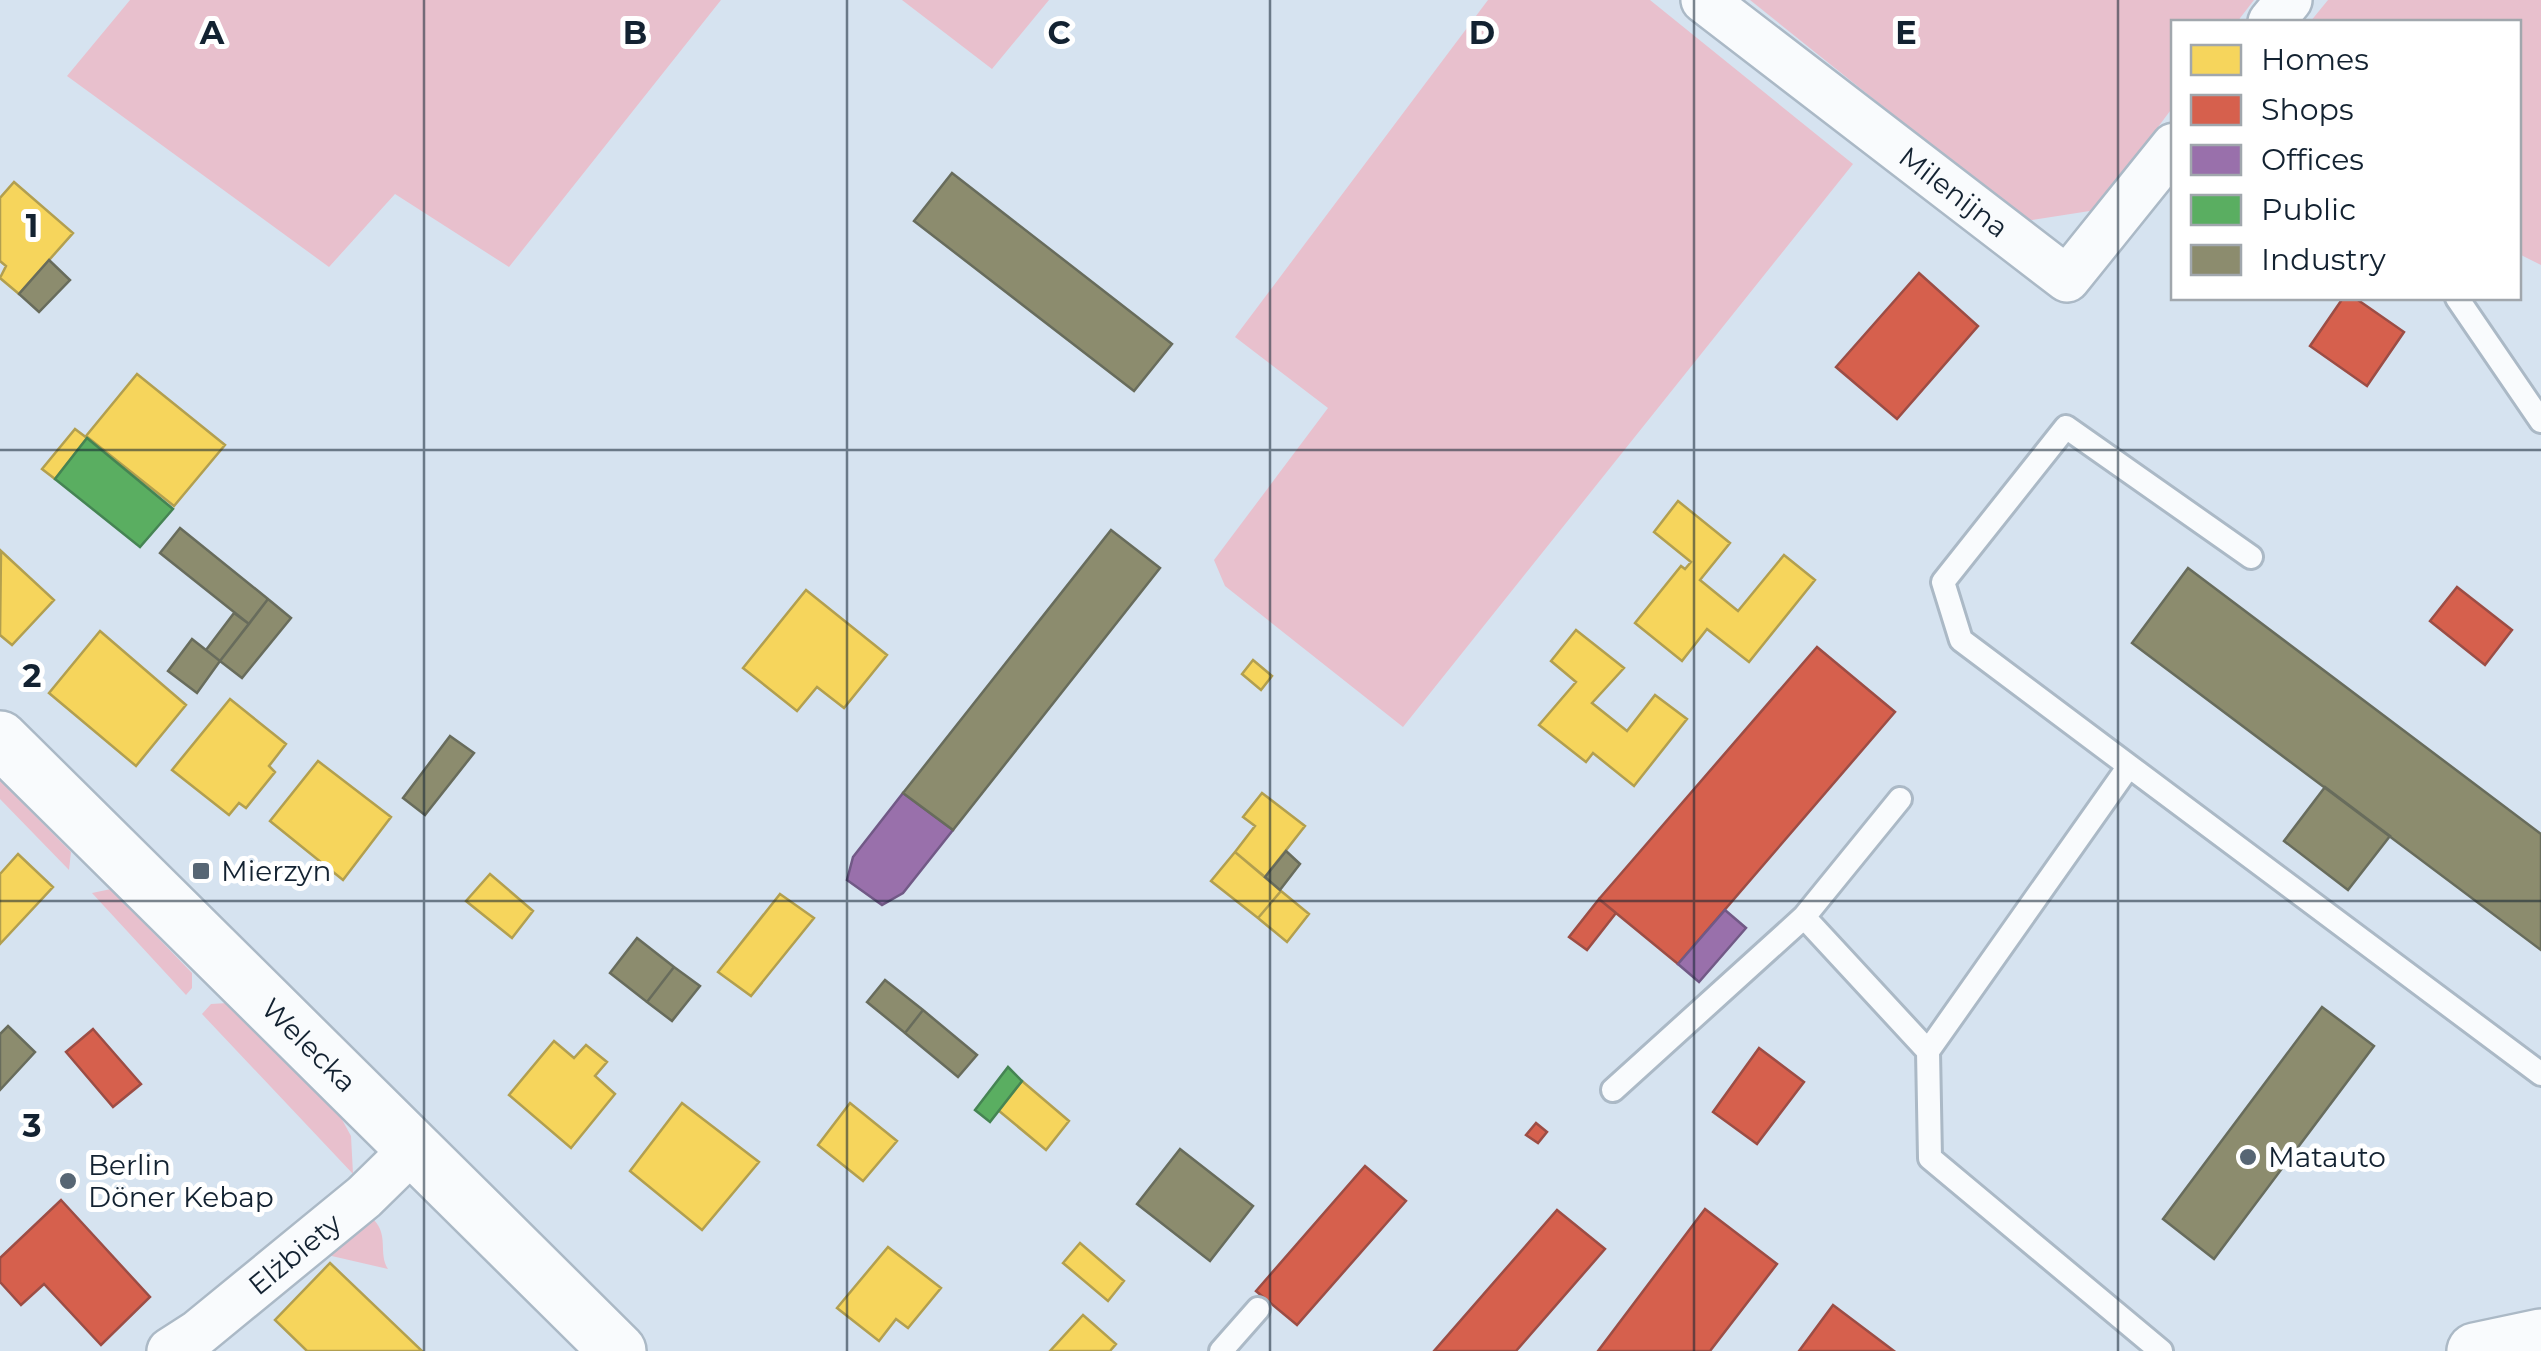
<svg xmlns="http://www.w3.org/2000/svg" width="2541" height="1351" viewBox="0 0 2541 1351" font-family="Montserrat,sans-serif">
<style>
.green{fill:#e8c0cd}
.homes{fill:#f6d55c;stroke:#b29f4f;stroke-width:2.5}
.shops{fill:#d6604d;stroke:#9c4d45;stroke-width:2.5}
.offices{fill:#9970ab;stroke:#715986;stroke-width:2.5}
.public{fill:#5aae61;stroke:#458453;stroke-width:2.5}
.industry{fill:#8c8c6e;stroke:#686c5c;stroke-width:2.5}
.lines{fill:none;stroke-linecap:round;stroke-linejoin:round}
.service-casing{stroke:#abb9c6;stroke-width:28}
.minor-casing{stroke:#abb9c6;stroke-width:50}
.tertiary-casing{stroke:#abb9c6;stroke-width:60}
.primary-casing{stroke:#abb9c6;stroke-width:60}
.service{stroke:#f9fbfd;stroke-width:22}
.minor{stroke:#f9fbfd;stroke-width:45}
.tertiary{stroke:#f9fbfd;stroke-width:55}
.primary{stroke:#f9fbfd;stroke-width:55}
.grid{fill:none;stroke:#132231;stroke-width:2.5;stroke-opacity:0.55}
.poi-dot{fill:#576674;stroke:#fff;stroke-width:4}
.labels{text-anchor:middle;stroke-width:10;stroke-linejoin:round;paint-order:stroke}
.street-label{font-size:28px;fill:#132231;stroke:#fff}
.poi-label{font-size:28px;fill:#132231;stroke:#fff;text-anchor:start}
.grid-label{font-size:32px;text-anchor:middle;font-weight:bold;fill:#132231;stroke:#fff;stroke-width:10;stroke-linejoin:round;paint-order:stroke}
</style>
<rect width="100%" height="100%" fill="#d6e3f0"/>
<path class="green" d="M 130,0 L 721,0 L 509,267 L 395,194 L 329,267 L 67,76 Z
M 902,0 L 1049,0 L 992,69 Z
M 1488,0 L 1650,0 L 1853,164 L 1403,727 L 1225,586 L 1214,560 L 1328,408 L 1235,337 Z
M 1750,0 L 2254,0 L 2237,22 L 2174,22 L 2173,107 L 2096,210 L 2026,221 Z
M 2328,0 L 2541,0 L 2541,265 L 2519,254 L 2518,22 L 2310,22 Z
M 0,780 L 71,852 L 69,870 L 0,799 Z
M 111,889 L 192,973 L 192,988 L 186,995 L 92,893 Z
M 227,1003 L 339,1114 L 351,1136 L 353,1174 L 202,1014 L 211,1004 Z
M 374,1220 C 389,1236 378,1253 388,1269 L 323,1254 Z"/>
<path class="homes" d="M 14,182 L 73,233 L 19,294 L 0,278 L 6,266 L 0,261 L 0,198 Z
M 137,374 L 225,445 L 174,506 L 86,436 Z
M 75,429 L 87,438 L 55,479 L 42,469 Z
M 1678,501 L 1730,543 L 1700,580 L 1738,611 L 1784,555 L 1815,580 L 1749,662 L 1707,629 L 1682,661 L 1635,623 L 1681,566 L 1685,569 L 1691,562 L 1654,532 Z
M 1,551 L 54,600 L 12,645 L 0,635 Z
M 806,590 L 887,655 L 844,708 L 817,687 L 797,711 L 743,668 Z
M 1576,630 L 1624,668 L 1592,703 L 1627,731 L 1655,695 L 1687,719 L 1634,786 L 1593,753 L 1586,762 L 1539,725 L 1576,682 L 1551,661 Z
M 100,631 L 186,705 L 136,766 L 49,693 Z
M 1253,660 L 1272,676 L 1261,690 L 1242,674 Z
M 230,699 L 286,744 L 269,766 L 275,772 L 246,808 L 239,803 L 229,815 L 172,770 Z
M 318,761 L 391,817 L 343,880 L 270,821 Z
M 1262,793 L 1305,826 L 1265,877 L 1235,852 L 1255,826 L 1243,817 Z
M 1235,852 L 1281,891 L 1258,918 L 1211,881 Z
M 18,854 L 53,887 L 0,944 L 0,874 Z
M 490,874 L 533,911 L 512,938 L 466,901 Z
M 1281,891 L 1309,914 L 1287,942 L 1258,918 Z
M 780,894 L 814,918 L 751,996 L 718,972 Z
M 554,1041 L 574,1058 L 586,1045 L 607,1062 L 595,1076 L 615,1094 L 571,1148 L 509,1095 Z
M 1022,1081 L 1069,1121 L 1046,1150 L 998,1110 Z
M 682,1103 L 759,1162 L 702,1230 L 630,1171 Z
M 850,1103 L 897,1141 L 863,1181 L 818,1145 Z
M 1080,1243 L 1124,1281 L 1108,1301 L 1063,1263 Z
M 888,1247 L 941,1288 L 908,1328 L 896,1319 L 879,1341 L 837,1308 Z
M 330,1263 L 422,1351 L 307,1351 L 275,1320 Z
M 1083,1315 L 1116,1344 L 1110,1351 L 1050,1351 Z"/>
<path class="shops" d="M 1919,273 L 1978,326 L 1897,419 L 1836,367 Z
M 2343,298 L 2355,298 L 2404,332 L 2367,386 L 2310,346 Z
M 2457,587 L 2512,630 L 2485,665 L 2430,621 Z
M 1817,647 L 1895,712 L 1678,964 L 1599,899 Z
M 1599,899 L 1616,913 L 1587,950 L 1569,937 Z
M 93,1029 L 141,1084 L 113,1107 L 66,1052 Z
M 1759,1048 L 1804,1082 L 1757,1144 L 1713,1112 Z
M 1536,1123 L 1547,1132 L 1538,1143 L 1526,1135 Z
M 1365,1166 L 1406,1201 L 1297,1325 L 1256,1291 Z
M 61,1200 L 150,1297 L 101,1345 L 44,1284 L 21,1305 L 0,1282 L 0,1258 Z
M 1705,1209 L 1777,1264 L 1710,1351 L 1598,1351 Z
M 1557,1210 L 1605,1249 L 1516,1351 L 1434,1351 Z
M 1833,1305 L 1894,1351 L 1799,1351 Z"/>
<path class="offices" d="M 903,793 L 953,830 L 903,893 L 882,905 L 847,880 L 853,857 Z
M 1725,910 L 1746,928 L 1699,982 L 1678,964 Z"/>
<path class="public" d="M 87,438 L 173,509 L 140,547 L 55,479 Z
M 1008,1067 L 1022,1081 L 990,1122 L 975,1110 Z"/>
<path class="industry" d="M 952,173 L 1172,344 L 1134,391 L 914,221 Z
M 49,260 L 70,280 L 39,312 L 19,294 Z
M 180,528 L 268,599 L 249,624 L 160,553 Z
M 1111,530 L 1160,568 L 953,830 L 903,793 Z
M 2188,568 L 2541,834 L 2541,950 L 2132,643 Z
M 268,599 L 291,618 L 242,678 L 220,661 Z
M 234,613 L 249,624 L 220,661 L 206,650 Z
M 192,639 L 220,661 L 197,693 L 168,671 Z
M 450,736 L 474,753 L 425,815 L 403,798 Z
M 2325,787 L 2390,836 L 2348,890 L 2284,841 Z
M 1286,851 L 1300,864 L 1280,890 L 1265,877 Z
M 637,938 L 674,967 L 647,1002 L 610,973 Z
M 674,967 L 700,986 L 672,1021 L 647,1002 Z
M 885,980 L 923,1010 L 905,1033 L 867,1002 Z
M 2322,1007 L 2374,1046 L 2214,1259 L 2163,1219 Z
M 923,1010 L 977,1055 L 958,1077 L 905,1033 Z
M 8,1026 L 35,1052 L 0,1090 L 0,1034 Z
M 1180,1149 L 1253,1206 L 1210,1261 L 1137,1204 Z"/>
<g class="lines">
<g class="service-casing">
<path id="service" d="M 2457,298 L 2541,421
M 2129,766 L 1961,640 L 1943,582 L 2066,427 L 2251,557
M 1804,917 L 1900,799
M 1613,1090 L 1804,917 L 1928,1051
M 1221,1351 L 1258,1309
M 2161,1351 L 1930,1158 L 1928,1051 L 2129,766 L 2541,1074"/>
</g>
<g class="minor-casing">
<g id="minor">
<path id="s1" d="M 1704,0 L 2067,279 L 2174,146"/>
<path d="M 2271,22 L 2289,0"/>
<path id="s2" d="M 170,1351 L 198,1333 L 364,1197 L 413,1149"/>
</g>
</g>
<g class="tertiary-casing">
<path id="tertiary" d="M 2475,1351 L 2541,1337"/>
</g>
<g class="primary-casing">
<g id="primary">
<path id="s3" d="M 0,739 L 618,1351"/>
</g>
</g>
<use href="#service" class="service"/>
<use href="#minor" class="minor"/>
<use href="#tertiary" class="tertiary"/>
<use href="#primary" class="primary"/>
</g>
<path class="grid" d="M 424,0 L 424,1351M 847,0 L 847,1351M 1270,0 L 1270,1351M 1694,0 L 1694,1351M 2118,0 L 2118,1351M 0,450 L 2541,450M 0,901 L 2541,901"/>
<g class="poi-dot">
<rect x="191" y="861" width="20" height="20" rx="5"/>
<circle cx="2248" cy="1157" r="10"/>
<circle cx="68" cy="1181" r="10"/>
</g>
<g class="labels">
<g class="street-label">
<text dy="10" stroke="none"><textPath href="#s1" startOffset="315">Milenijna</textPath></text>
<text dy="10" stroke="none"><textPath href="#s3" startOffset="435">Welecka</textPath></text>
<text dy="10" stroke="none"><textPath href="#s2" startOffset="158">Elżbiety</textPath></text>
</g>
<g class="poi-label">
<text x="221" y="881">Mierzyn</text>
<text x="2268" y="1167">Matauto</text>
<text x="88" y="1175">Berlin<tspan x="88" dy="32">Döner Kebap</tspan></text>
</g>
</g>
<g class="grid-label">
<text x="212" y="44">A</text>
<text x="635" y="44">B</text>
<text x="1059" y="44">C</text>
<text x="1482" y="44">D</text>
<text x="1906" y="44">E</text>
<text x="32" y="237">1</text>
<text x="32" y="687">2</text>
<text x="32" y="1137">3</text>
</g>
<rect x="2171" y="20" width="350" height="280" fill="#ffffff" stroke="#a1a7ad" stroke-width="2.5"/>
<rect x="2191" y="45" width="50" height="30" fill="#f6d55c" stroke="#a1a7ad" stroke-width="2.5"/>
<text x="2261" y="70" font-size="30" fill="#132231">Homes</text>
<rect x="2191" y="95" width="50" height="30" fill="#d6604d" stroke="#a1a7ad" stroke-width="2.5"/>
<text x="2261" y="120" font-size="30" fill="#132231">Shops</text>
<rect x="2191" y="145" width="50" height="30" fill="#9970ab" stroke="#a1a7ad" stroke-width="2.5"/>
<text x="2261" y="170" font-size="30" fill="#132231">Offices</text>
<rect x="2191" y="195" width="50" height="30" fill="#5aae61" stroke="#a1a7ad" stroke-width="2.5"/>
<text x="2261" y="220" font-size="30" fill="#132231">Public</text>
<rect x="2191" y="245" width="50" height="30" fill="#8c8c6e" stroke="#a1a7ad" stroke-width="2.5"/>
<text x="2261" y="270" font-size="30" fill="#132231">Industry</text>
</svg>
